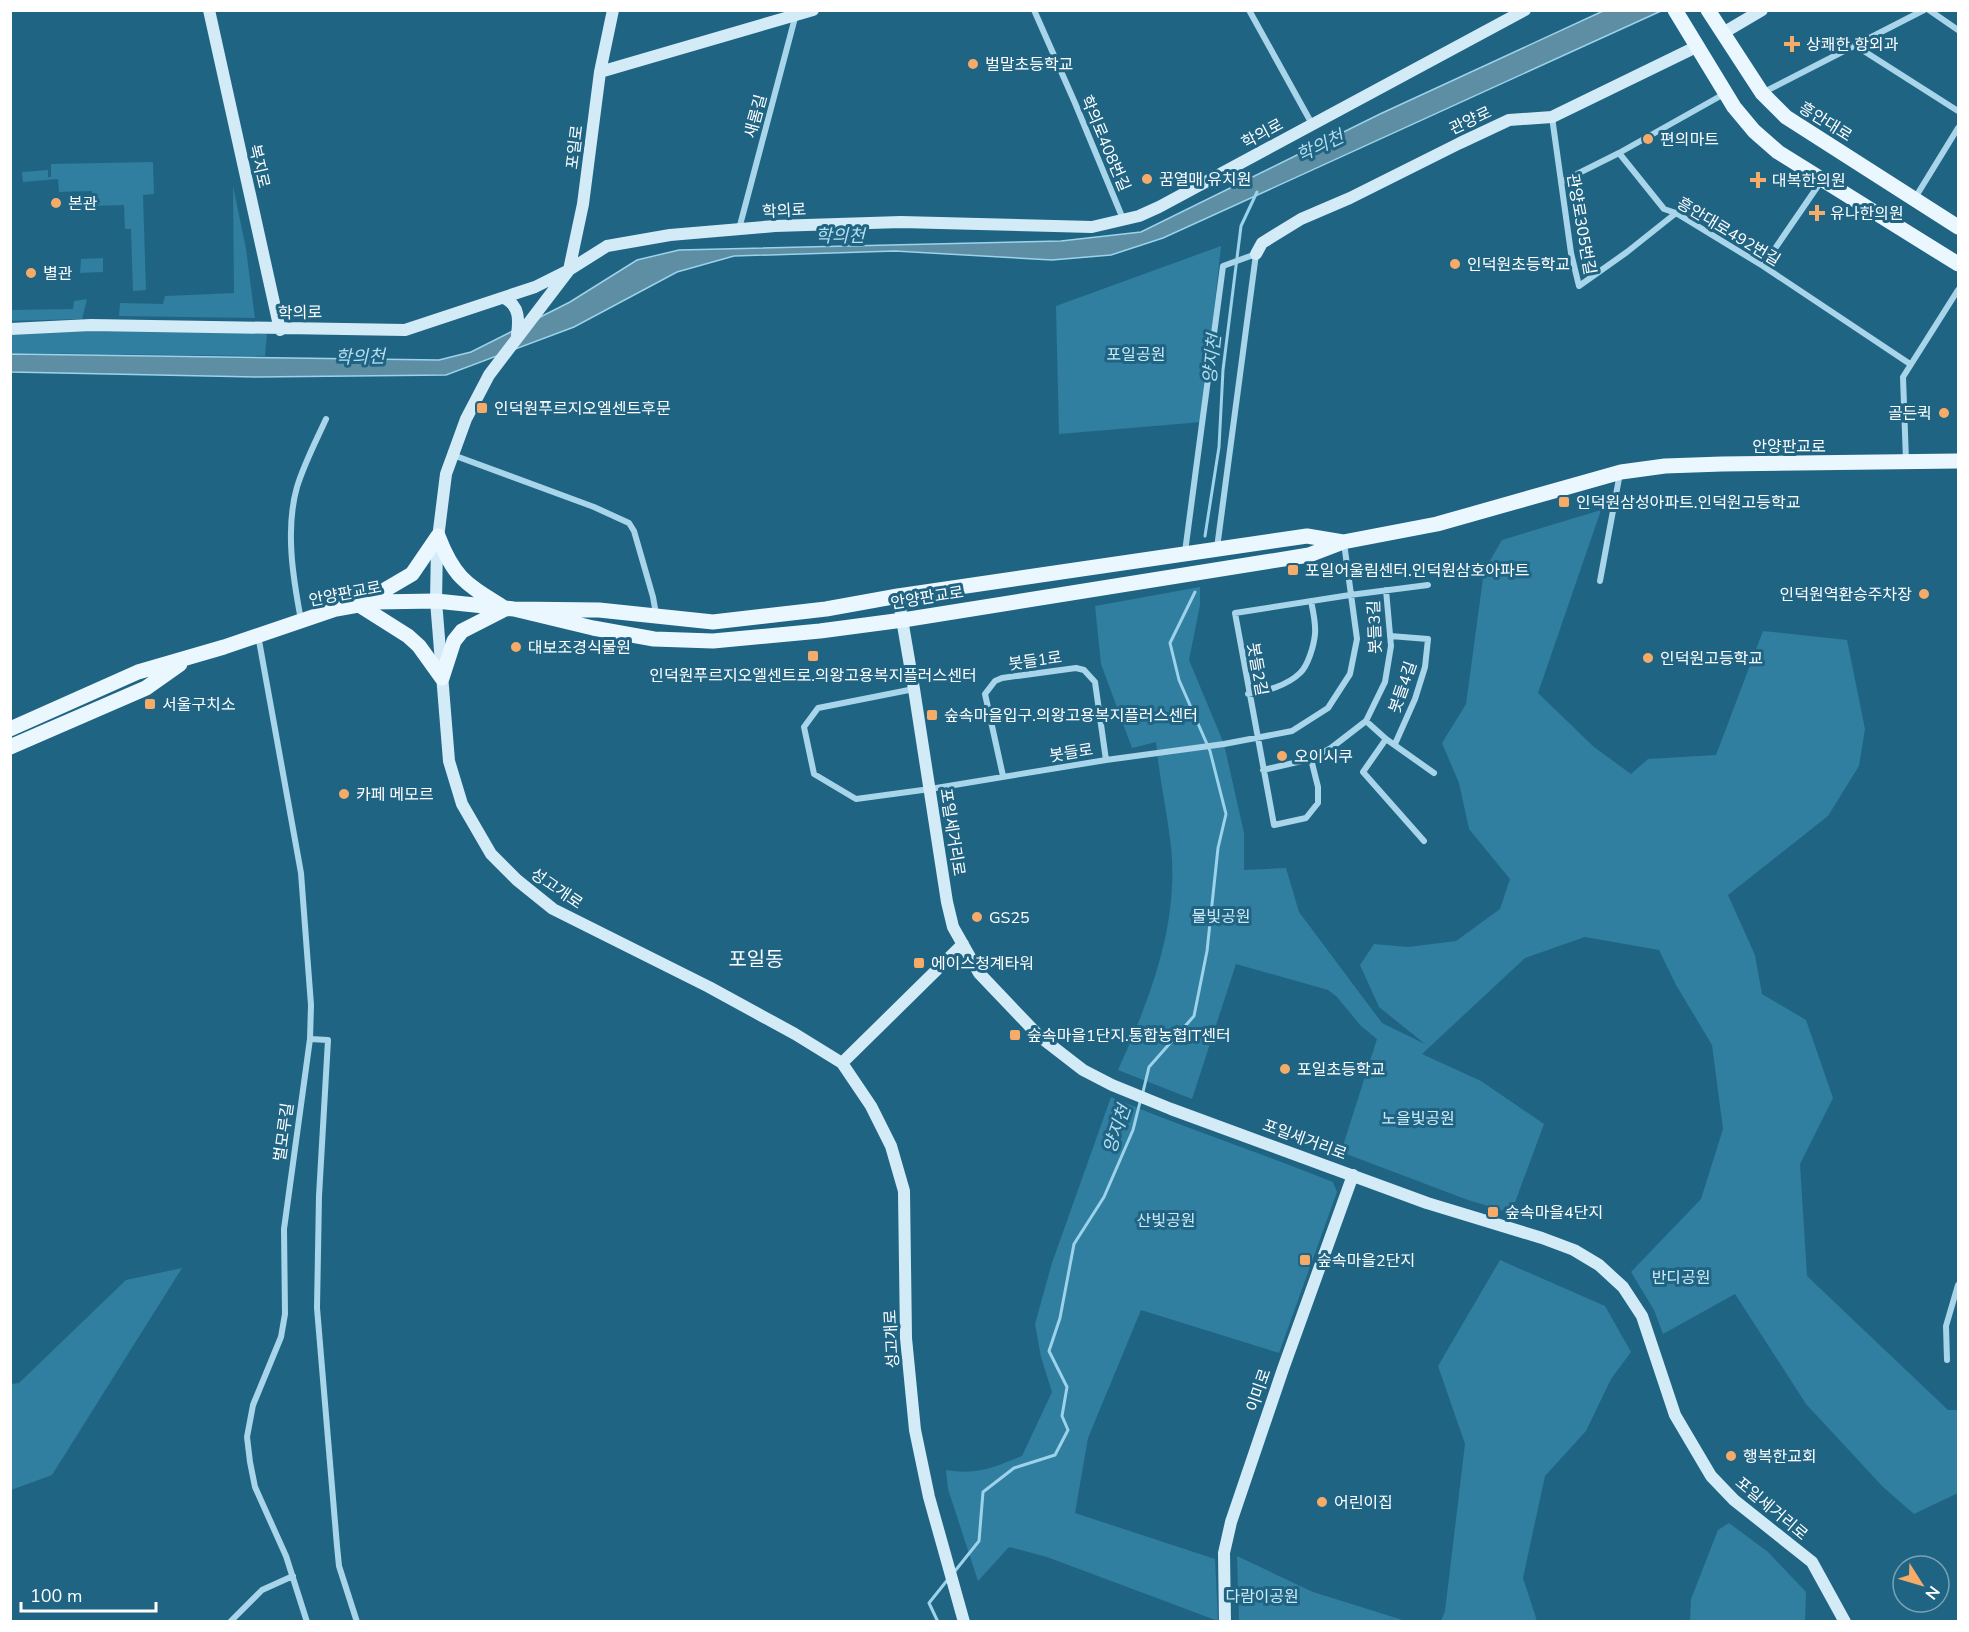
<svg xmlns="http://www.w3.org/2000/svg" width="1969" height="1632" viewBox="0 0 1969 1632" font-family="'Nunito Sans','Noto Sans KR',sans-serif">
<style>
.green{fill:#307ea0}
.water{fill:#5e8ea4;stroke:#9cd3ea;stroke-width:1.5}
.lines{fill:none;stroke-linecap:round;stroke-linejoin:round}
.stream{stroke:#9cd3ea;stroke-width:3}
.street{stroke:#a8d5e9;stroke-width:6}
.secondary{stroke:#d3ebf7;stroke-width:12}
.primary{stroke:#ebf7fe;stroke-width:15}
.poi-dot{fill:#f6ab69;stroke:#206484;stroke-width:2}
.labels{text-anchor:middle;stroke-width:6;stroke-linejoin:round;paint-order:stroke}
.poi-label{font-size:16px;fill:#fff;stroke:#206484;text-anchor:start}
.street-label{font-size:16px;fill:#fff;stroke:#206484}
.park-label{font-size:16px;fill:#cceaf7;stroke:#206484}
.water-label{font-size:18px;font-style:italic;fill:#b4def0;stroke:#206484}
.quarter-label{font-size:20px;fill:#fff;stroke:#206484}
</style>
<rect width="100%" height="100%" fill="#206484"/>
<path class="green" d="M 153,162 L 154,194 L 143,195 L 146,290 L 133,291 L 131,229 L 125,229 L 124,205 L 93,206 L 92,191 L 59,192 L 58,179 L 23,182 L 22,172 L 48,170 L 48,177 L 51,177 L 51,164 Z
M 233,186 L 246,249 L 255,318 L 119,316 L 120,303 L 163,304 L 165,296 L 234,293 Z
M 1221,246 L 1202,422 L 1059,434 L 1056,306 Z
M 103,258 L 103,272 L 80,273 L 81,259 Z
M 87,299 L 82,319 L 11,321 L 11,310 L 73,309 L 74,301 Z
M 92,330 L 267,333 L 265,356 L 11,353 L 10,333 Z
M 1601,510 L 1538,693 L 1594,747 L 1631,774 L 1648,759 L 1716,755 L 1763,631 L 1847,640 L 1865,729 L 1859,766 L 1828,816 L 1728,895 L 1755,955 L 1762,994 L 1806,1020 L 1833,1098 L 1800,1164 L 1807,1276 L 1948,1410 L 1958,1410 L 1958,1493 L 1914,1514 L 1883,1487 L 1806,1404 L 1735,1294 L 1663,1334 L 1654,1310 L 1631,1272 L 1701,1199 L 1723,1129 L 1712,1045 L 1676,985 L 1659,950 L 1585,937 L 1525,958 L 1422,1054 L 1481,1081 L 1544,1124 L 1511,1213 L 1468,1200 L 1341,1152 L 1377,1039 L 1361,1026 L 1337,997 L 1328,990 L 1236,964 L 1192,1099 L 1118,1070 C 1150,999 1179,925 1171,846 C 1167,811 1159,777 1156,742 L 1132,748 L 1101,664 L 1095,606 L 1200,587 L 1200,605 L 1189,660 L 1224,744 L 1244,833 L 1244,870 L 1286,868 L 1299,912 L 1382,1023 L 1425,1044 L 1379,1007 L 1360,965 L 1374,944 L 1408,947 L 1456,941 L 1500,909 L 1510,879 L 1469,829 L 1459,783 L 1442,743 L 1466,704 L 1484,571 L 1502,540 Z
M 1111,1097 C 1184,1128 1259,1152 1333,1182 L 1337,1192 L 1279,1353 L 1141,1310 L 1088,1438 L 1075,1513 L 1215,1559 L 1218,1621 L 1047,1557 L 1009,1547 L 978,1581 L 948,1489 L 946,1470 C 979,1475 992,1468 1022,1456 L 1052,1392 L 1041,1357 L 1035,1324 L 1052,1263 Z
M 1500,1260 L 1605,1306 L 1631,1352 L 1611,1379 L 1586,1431 L 1545,1476 L 1523,1578 L 1537,1621 L 1441,1621 L 1445,1611 L 1465,1444 L 1438,1366 Z
M 182,1268 L 52,1475 L 11,1490 L 11,1384 L 19,1383 L 126,1280 Z
M 1729,1523 L 1768,1552 L 1806,1592 L 1805,1621 L 1690,1621 L 1691,1599 L 1718,1530 Z
M 1237,1556 L 1313,1592 L 1406,1621 L 1239,1621 Z"/>
<path class="water" d="M 1603,11 L 1661,11 L 1163,238 L 1111,255 L 1052,260 L 895,251 L 734,256 L 677,272 L 574,327 L 446,375 L 257,377 L 11,372 L 11,354 L 439,360 L 471,352 L 570,302 L 637,260 L 679,250 L 1061,241 L 1141,232 L 1380,114 Z"/>
<g class="lines">
<path class="stream" d="M 1205,536 L 1219,447 L 1223,370 L 1241,226 L 1257,192
M 1143,1092 L 1149,1067 L 1194,1016 L 1207,951 L 1218,848 L 1226,814 L 1210,751 L 1179,680 L 1170,643 L 1195,592
M 955,1571 L 979,1541 L 983,1492 L 1014,1468 L 1055,1455 L 1068,1430 L 1062,1416 L 1067,1387 L 1049,1351 L 1060,1318 L 1074,1244 L 1104,1197 L 1133,1130 L 1140,1102
M 938,1622 L 929,1603 L 949,1578"/>
<path class="street" d="M 1034,10 L 1075,103 L 1123,219
M 1249,10 L 1312,124
M 1929,10 L 1958,30
M 1856,46 L 1958,111
M 1762,93 L 1924,10
M 1724,94 L 1619,153 L 1664,209 L 1676,213 L 1763,266 L 1910,364
M 1552,117 L 1571,253 L 1579,286 L 1627,252 L 1676,213
M 1561,182 L 1619,153
M 1915,198 L 1958,128
M 739,229 L 796,14
M 1763,266 L 1822,180
M 453,455 L 594,507 L 629,523 L 634,531 L 653,597 L 656,614
M 1906,461 L 1903,377 L 1958,290
M 1185,552 L 1223,266 L 1256,254 L 1217,548
M 1600,581 L 1620,473
M 301,620 C 293,578 285,529 297,487 C 304,464 316,441 326,419
M 258,635 L 301,873 L 311,1005 L 310,1039 L 284,1229 L 285,1314 L 281,1337 L 253,1405 L 247,1437 L 250,1462 L 255,1487 L 286,1556 L 307,1622
M 1390,636 L 1428,639 L 1425,667 L 1415,699 L 1395,744
M 914,689 L 818,708 L 804,727 L 814,774 L 856,799 L 930,789 L 1106,760 L 1224,744 L 1292,731 L 1328,708 L 1350,674 L 1357,639 L 1344,543
M 1248,694 C 1265,692 1288,685 1300,673 C 1308,666 1314,645 1315,634 C 1316,623 1313,611 1311,601
M 1366,721 L 1386,739 L 1434,773
M 1386,739 L 1363,772 L 1424,841
M 1311,759 L 1318,787 L 1318,803 L 1306,818 L 1274,825 L 1235,613 L 1350,595 L 1428,585
M 1263,770 L 1311,759 L 1331,748 L 1366,721 L 1385,682 L 1391,646 L 1386,590
M 1003,776 L 985,694 L 995,681 L 1002,678 L 1076,668 L 1084,670 L 1095,682 L 1106,760
M 310,1039 L 328,1040 L 319,1196 L 317,1308 L 337,1546 L 339,1566 L 357,1622
M 1947,1360 L 1946,1326 L 1958,1285
M 230,1622 L 262,1590 L 293,1576"/>
<path class="secondary" d="M 209,10 L 280,330
M 613,10 L 600,72 L 583,204 L 569,270 L 489,375 L 466,419 L 446,474 L 437,546 L 436,601 L 449,761 L 462,804 L 491,854 L 517,880 L 553,909 L 709,987 L 795,1034 L 842,1063 L 871,1106 L 891,1146 L 904,1191 L 906,1338 L 915,1430 L 929,1497 L 964,1622
M 1723,33 L 1762,10
M 600,72 L 813,10
M 1256,254 L 1262,243 L 1301,219 L 1350,198 L 1460,143 L 1509,120 L 1552,117 L 1698,46
M 504,298 C 520,306 519,320 517,335
M 10,329 L 91,325 L 405,330 L 535,287 L 569,270 L 607,246 L 670,235 L 775,226 L 901,222 L 1092,227 L 1139,216 L 1159,207 L 1525,10
M 898,596 L 914,689 L 947,902 L 953,927 L 979,973 L 1039,1036 L 1083,1070 L 1112,1085 L 1171,1109 L 1427,1203 L 1542,1238 L 1574,1250 L 1599,1265 L 1623,1287 L 1642,1316 L 1675,1415 L 1711,1476 L 1734,1500 L 1812,1562 L 1845,1622
M 842,1063 L 963,944
M 1225,1622 L 1224,1553 L 1231,1522 L 1283,1369 L 1353,1175"/>
<path class="primary" d="M 1675,10 L 1734,107 L 1754,131 L 1778,152 L 1958,264
M 1708,10 L 1762,93 L 1786,117 L 1958,227
M 438,536 C 454,578 466,584 503,607
M 366,601 L 412,574 L 438,536
M 359,605 L 408,636 L 419,646 L 442,678
M 514,609 L 593,628 L 654,639 L 713,641 L 820,631 L 903,620 L 1309,555 L 1343,542 L 1437,524 L 1621,472 L 1665,466 L 1722,464 L 1958,461
M 442,678 L 454,641 L 462,631 L 505,609
M 10,729 L 138,672 L 224,647 L 336,609 L 375,602 L 436,601 L 514,609 L 599,610 L 713,622 L 826,609 L 898,596 L 1307,536 L 1343,542
M 10,747 L 146,688 L 180,664"/>
</g>
<g class="poi-dot">
<path d="M1789 35h6v6h6v6h-6v6h-6v-6h-6v-6h6z"/>
<circle cx="973" cy="64" r="6"/>
<circle cx="1648" cy="139" r="6"/>
<circle cx="1147" cy="179" r="6"/>
<path d="M1755 171h6v6h6v6h-6v6h-6v-6h-6v-6h6z"/>
<circle cx="56" cy="203" r="6"/>
<path d="M1814 204h6v6h6v6h-6v6h-6v-6h-6v-6h6z"/>
<circle cx="1455" cy="264" r="6"/>
<circle cx="31" cy="273" r="6"/>
<rect x="476" y="402" width="12" height="12" rx="3"/>
<circle cx="1944" cy="413" r="6"/>
<rect x="1558" y="496" width="12" height="12" rx="3"/>
<rect x="1287" y="564" width="12" height="12" rx="3"/>
<circle cx="1924" cy="594" r="6"/>
<circle cx="516" cy="647" r="6"/>
<rect x="807" y="650" width="12" height="12" rx="3"/>
<circle cx="1648" cy="658" r="6"/>
<rect x="144" y="698" width="12" height="12" rx="3"/>
<rect x="926" y="709" width="12" height="12" rx="3"/>
<circle cx="1282" cy="756" r="6"/>
<circle cx="344" cy="794" r="6"/>
<circle cx="977" cy="917" r="6"/>
<rect x="913" y="957" width="12" height="12" rx="3"/>
<rect x="1009" y="1029" width="12" height="12" rx="3"/>
<circle cx="1285" cy="1069" r="6"/>
<rect x="1487" y="1206" width="12" height="12" rx="3"/>
<rect x="1299" y="1254" width="12" height="12" rx="3"/>
<circle cx="1731" cy="1456" r="6"/>
<circle cx="1322" cy="1502" r="6"/>
</g>
<g class="labels">
<g class="poi-label">
<text x="1806" y="50">상쾌한 항외과</text>
<text x="985" y="70">벌말초등학교</text>
<text x="1660" y="145">편의마트</text>
<text x="1159" y="185">꿈열매 유치원</text>
<text x="1772" y="186">대복한의원</text>
<text x="68" y="209">본관</text>
<text x="1830" y="219">유나한의원</text>
<text x="1467" y="270">인덕원초등학교</text>
<text x="43" y="279">별관</text>
<text x="494" y="414">인덕원푸르지오엘센트후문</text>
<text x="1932" y="419" text-anchor="end">골든퀵</text>
<text x="1576" y="508">인덕원삼성아파트.인덕원고등학교</text>
<text x="1305" y="576">포일어울림센터.인덕원삼호아파트</text>
<text x="1912" y="600" text-anchor="end">인덕원역환승주차장</text>
<text x="528" y="653">대보조경식물원</text>
<text x="1660" y="664">인덕원고등학교</text>
<text x="813" y="681" text-anchor="middle">인덕원푸르지오엘센트로.의왕고용복지플러스센터</text>
<text x="162" y="710">서울구치소</text>
<text x="944" y="721">숲속마을입구.의왕고용복지플러스센터</text>
<text x="1294" y="762">오이시쿠</text>
<text x="356" y="800">카페 메모르</text>
<text x="989" y="923">GS25</text>
<text x="931" y="969">에이스청계타워</text>
<text x="1027" y="1041">숲속마을1단지.통합농협IT센터</text>
<text x="1297" y="1075">포일초등학교</text>
<text x="1505" y="1218">숲속마을4단지</text>
<text x="1317" y="1266">숲속마을2단지</text>
<text x="1743" y="1462">행복한교회</text>
<text x="1334" y="1508">어린이집</text>
</g>
<g class="street-label">
<text transform="translate(755 116) rotate(-75)" y="6">새롬길</text>
<text transform="translate(1470 120) rotate(-25)" y="6">관양로</text>
<text transform="translate(1826 121) rotate(32)" y="6">흥안대로</text>
<text transform="translate(1262 133) rotate(-28)" y="6">학의로</text>
<text transform="translate(1106 143) rotate(67)" y="6">학의로408번길</text>
<text transform="translate(574 147) rotate(-83)" y="6">포일로</text>
<text transform="translate(260 166) rotate(77)" y="6">복지로</text>
<text transform="translate(784 210) rotate(-3)" y="6">학의로</text>
<text transform="translate(1582 224) rotate(80)" y="6">관양로305번길</text>
<text transform="translate(1729 231) rotate(31)" y="6">흥안대로492번길</text>
<text transform="translate(300 312) rotate(-1)" y="6">학의로</text>
<text x="1789" y="452">안양판교로</text>
<text transform="translate(345 593) rotate(-11)" y="6">안양판교로</text>
<text transform="translate(927 597) rotate(-9)" y="6">안양판교로</text>
<text transform="translate(1374 627) rotate(-92)" y="6">봇들3길</text>
<text transform="translate(1035 660) rotate(-8)" y="6">봇들1로</text>
<text transform="translate(1258 669) rotate(80)" y="6">봇들2길</text>
<text transform="translate(1402 687) rotate(-71)" y="6">봇들4길</text>
<text transform="translate(1071 752) rotate(-9)" y="6">봇들로</text>
<text transform="translate(953 832) rotate(81)" y="6">포일세거리로</text>
<text transform="translate(557 888) rotate(34)" y="6">성고개로</text>
<text transform="translate(283 1132) rotate(-82)" y="6">벌모루길</text>
<text transform="translate(1305 1139) rotate(20)" y="6">포일세거리로</text>
<text transform="translate(891 1339) rotate(-93)" y="6">성고개로</text>
<text transform="translate(1258 1390) rotate(-71)" y="6">이미로</text>
<text transform="translate(1772 1508) rotate(40)" y="6">포일세거리로</text>
</g>
<g class="park-label">
<text x="1136" y="360">포일공원</text>
<text x="1221" y="922">물빛공원</text>
<text x="1418" y="1124">노을빛공원</text>
<text x="1166" y="1226">산빛공원</text>
<text x="1681" y="1283">반디공원</text>
<text x="1262" y="1602">다람이공원</text>
</g>
<g class="water-label">
<text transform="translate(1320 146) rotate(-25)" y="6">학의천</text>
<text x="840" y="242">학의천</text>
<text transform="translate(360 357) rotate(-1)" y="6">학의천</text>
<text transform="translate(1212 359) rotate(-84)" y="6">양지천</text>
<text transform="translate(1117 1129) rotate(-71)" y="6">양지천</text>
</g>
<g class="quarter-label">
<text x="756" y="966">포일동</text>
</g>
</g>
<rect width="1969" height="1632" fill="none" stroke="#ffffff" stroke-width="24"/>
<g transform="translate(1921 1584) rotate(127)"><circle r="28" fill="#206484" stroke="#79a2b5" stroke-width="1.5"/>
<path d="M0-4.5L10 22L0 15L-10 22Z" fill="#f6ab69"/>
<text y="-9" font-size="16" font-weight="bold" text-anchor="middle" fill="#ffffff">N</text>
</g>
<path d="M21 1602v9h135v-9" fill="none" stroke="#ffffff" stroke-width="3"/>
<text x="30" y="1602" font-size="18" fill="#ffffff" stroke="#206484" stroke-width="4.5" paint-order="stroke">100 m</text>
</svg>
